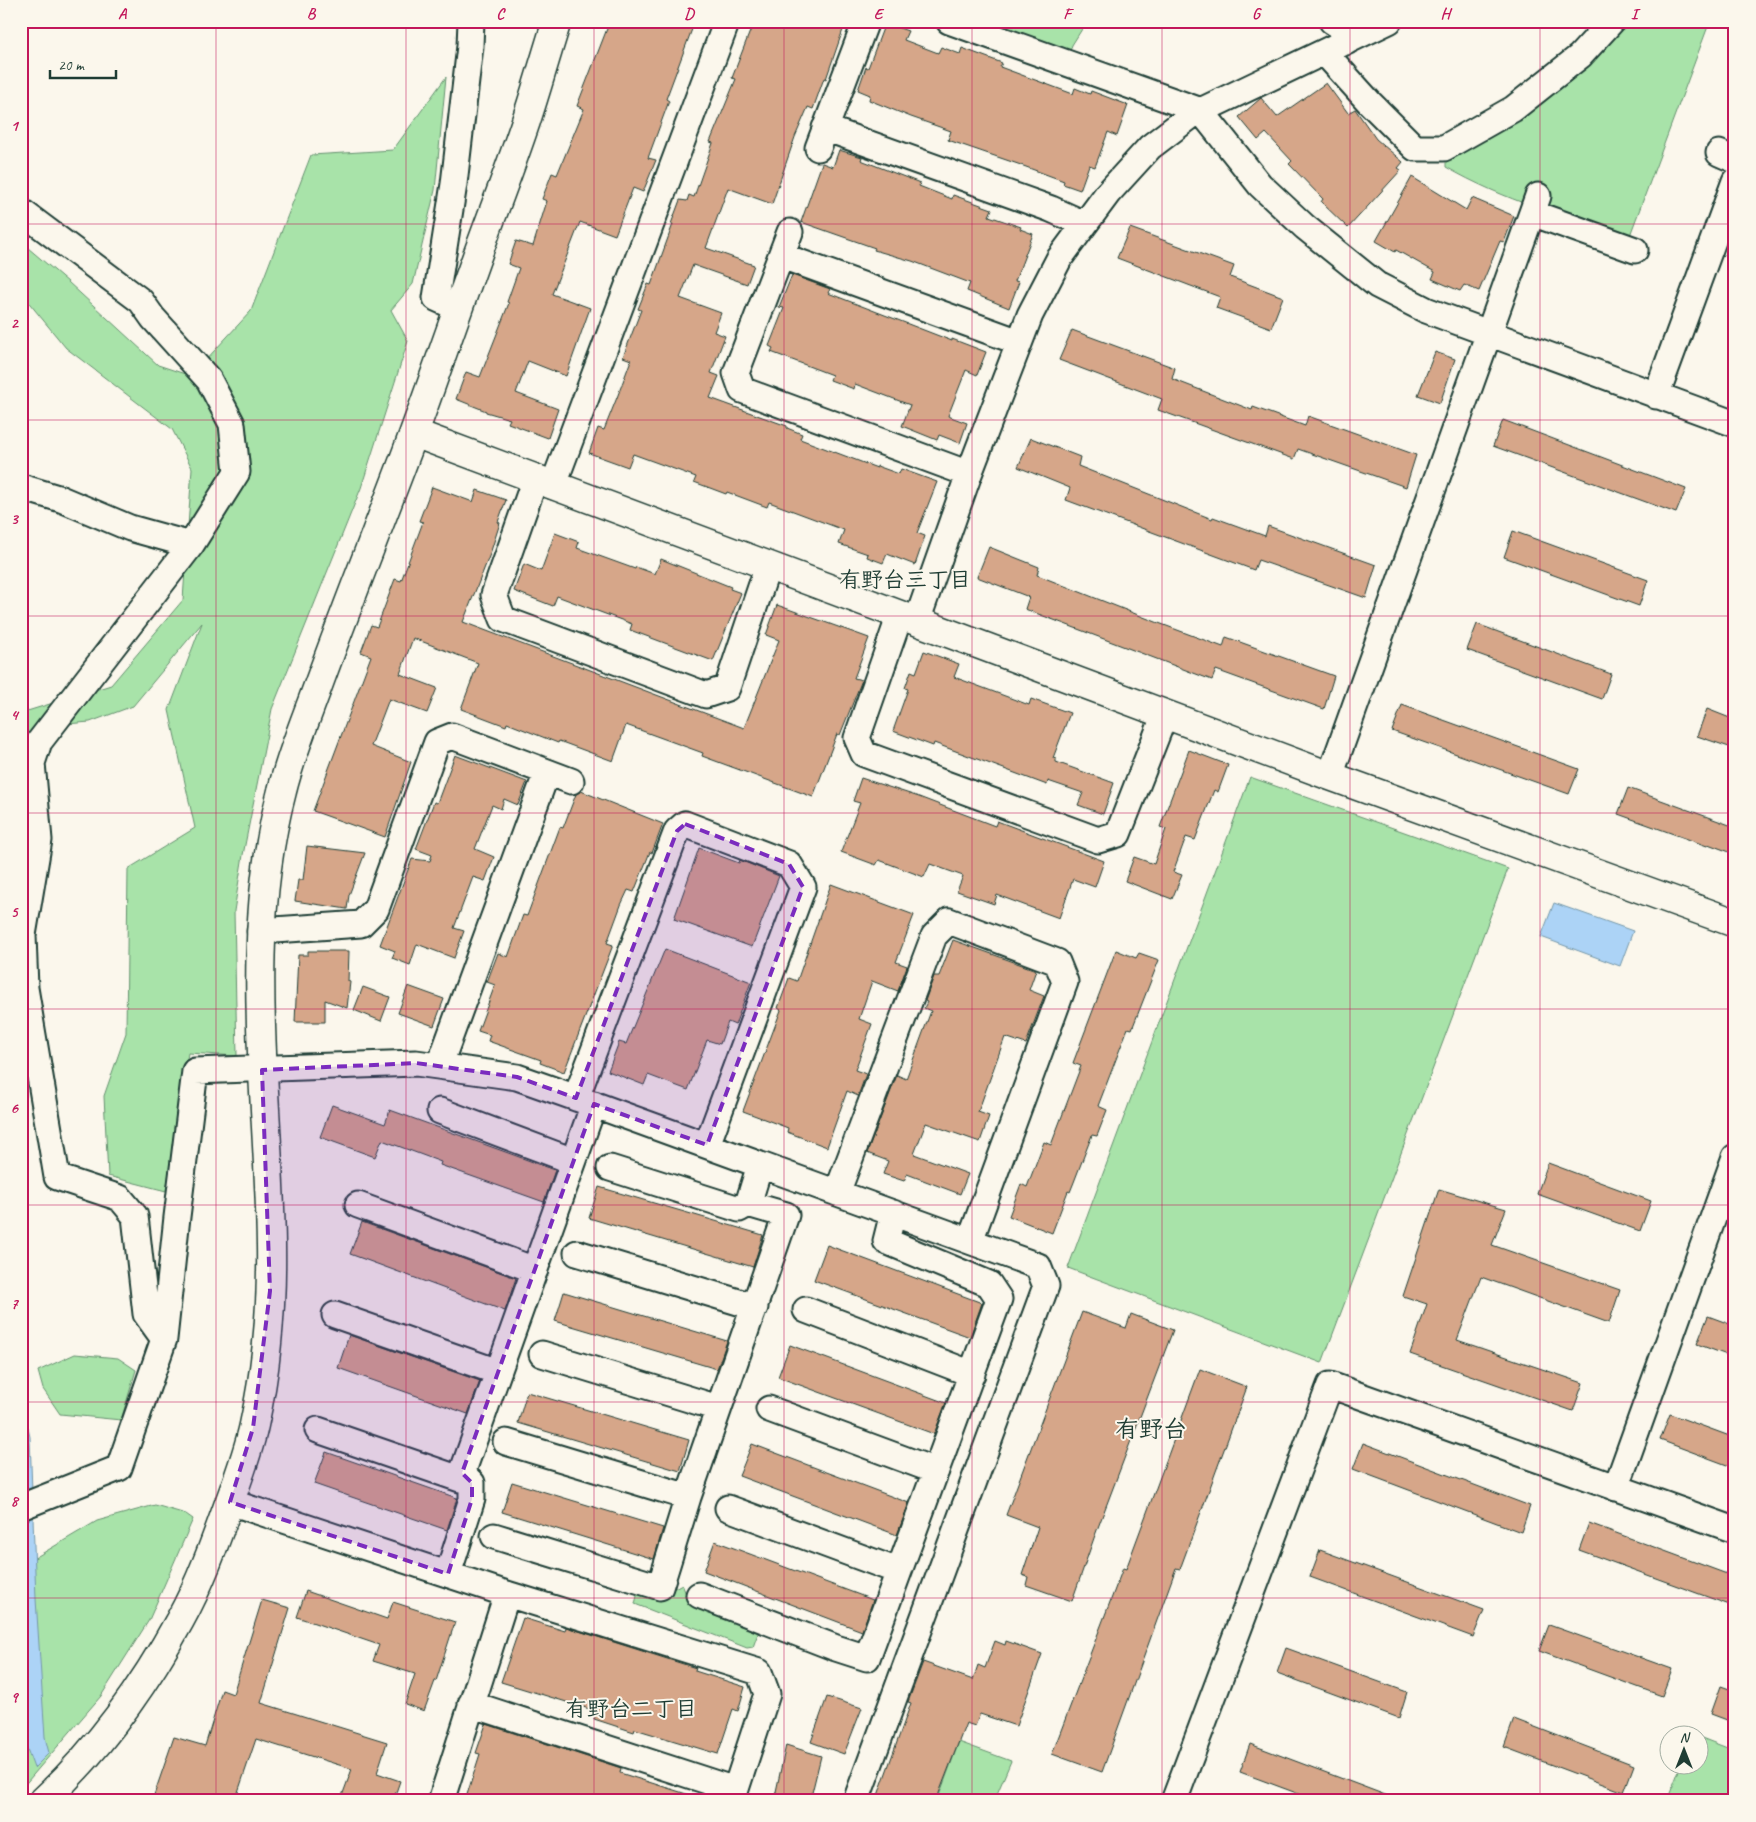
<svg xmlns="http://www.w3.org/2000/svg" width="1756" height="1822" viewBox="0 0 1756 1822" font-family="Caveat,'Klee One',sans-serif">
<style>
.green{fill:#a8e3a9;stroke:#64906e}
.water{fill:#acd3f6;stroke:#7497a8}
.building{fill:#d6a689;stroke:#1f3d34}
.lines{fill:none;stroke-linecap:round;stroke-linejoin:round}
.minor-casing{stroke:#1f3d34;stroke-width:29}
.tertiary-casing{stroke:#1f3d34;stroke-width:31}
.minor{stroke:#fbf7ec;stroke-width:25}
.tertiary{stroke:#fbf7ec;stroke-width:28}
.marked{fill:#7b2cbf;fill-opacity:0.2;stroke:#7b2cbf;stroke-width:4;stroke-dasharray:10 6;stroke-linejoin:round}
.grid{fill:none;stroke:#c2185b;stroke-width:1;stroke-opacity:0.55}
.labels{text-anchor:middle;stroke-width:4;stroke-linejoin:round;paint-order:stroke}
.neighbourhood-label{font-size:22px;font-weight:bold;fill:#1f3d34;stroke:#fbf7ec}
.quarter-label{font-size:24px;font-weight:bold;fill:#1f3d34;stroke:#fbf7ec}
.neatline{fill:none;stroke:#c2185b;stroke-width:2}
.grid-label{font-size:16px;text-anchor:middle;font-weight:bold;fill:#c2185b}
</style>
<rect width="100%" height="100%" fill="#fbf7ec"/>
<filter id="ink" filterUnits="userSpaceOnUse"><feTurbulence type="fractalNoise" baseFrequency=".02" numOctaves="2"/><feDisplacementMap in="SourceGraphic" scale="10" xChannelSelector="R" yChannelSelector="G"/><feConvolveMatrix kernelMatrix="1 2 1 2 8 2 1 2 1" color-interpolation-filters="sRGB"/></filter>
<g filter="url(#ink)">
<path class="green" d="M 979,21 L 1087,21 L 1072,45 L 1069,54 Z
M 1628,21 L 1710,21 L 1629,238 C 1566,218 1503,200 1446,167 L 1446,158 L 1482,142 L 1531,107 L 1571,81 Z
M 446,77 L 435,190 L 413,284 L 391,310 L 408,341 L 361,488 L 272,709 L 243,855 L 234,911 L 237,1056 L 188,1053 L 166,1191 L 108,1176 L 104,1096 L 126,1033 L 128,869 L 195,828 L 169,710 L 202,623 L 133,706 L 90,722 L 43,726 L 21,755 L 21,713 L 111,685 L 183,600 L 192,468 L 172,429 L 66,348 L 21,293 L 21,242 L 68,282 L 158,365 L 191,376 L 251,311 L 311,155 L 393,150 Z
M 1250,777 L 1508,869 L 1322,1363 L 1068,1268 Z
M 75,1354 L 118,1358 L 136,1370 L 121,1420 L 60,1414 L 43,1389 L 38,1371 Z
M 155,1505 L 186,1514 L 193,1519 L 149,1620 L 101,1696 L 21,1789 L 21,1566 L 97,1521 Z
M 682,1584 L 689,1602 L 761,1625 L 753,1647 L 747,1648 L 635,1604 L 639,1588 L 662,1595 Z
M 1699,1737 L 1735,1751 L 1735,1801 L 1667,1801 L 1681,1765 L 1698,1764 Z
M 959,1742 L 1011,1761 L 994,1801 L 937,1801 Z"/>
<path class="water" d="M 1554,903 L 1633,931 L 1620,966 L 1541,937 Z
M 21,1419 L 28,1428 L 30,1437 L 36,1599 L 45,1737 L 49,1753 L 34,1768 L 26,1746 L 21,1654 Z"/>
<path class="building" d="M 610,21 L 695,21 L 666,99 L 669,101 L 648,158 L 656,160 L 643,192 L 633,188 L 615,235 L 580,222 L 552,294 L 590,308 L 566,376 L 528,361 L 516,393 L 558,409 L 548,438 L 508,423 L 510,419 L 486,412 L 486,411 L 456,399 L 466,372 L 480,377 L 509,303 L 507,302 L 519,268 L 508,264 L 516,241 L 533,246 L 547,201 L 542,199 L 552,173 L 557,175 L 584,109 L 577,106 Z
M 754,21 L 846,21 L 826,79 L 824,78 L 813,109 L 808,107 L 795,137 L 772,204 L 728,188 L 706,248 L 754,265 L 747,284 L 693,265 L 680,298 L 721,313 L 714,332 L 725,336 L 711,373 L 719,376 L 710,398 L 787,426 L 787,428 L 802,434 L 800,439 L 877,468 L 877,466 L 899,474 L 901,469 L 937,482 L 917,533 L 925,536 L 915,565 L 887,554 L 883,563 L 867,557 L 868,554 L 839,544 L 844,530 L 769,502 L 767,507 L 727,492 L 726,494 L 694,482 L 696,477 L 633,454 L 628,467 L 589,453 L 598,428 L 604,430 L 618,395 L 631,360 L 623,357 L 641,310 L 638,309 L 648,284 L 651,285 L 673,224 L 671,224 L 680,200 L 687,201 L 689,195 L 694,197 L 713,143 L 710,142 L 736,79 L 732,78 Z
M 885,23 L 908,31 L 904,40 L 938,53 L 941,47 L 960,54 L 962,48 L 1002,63 L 1000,67 L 1073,94 L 1075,88 L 1090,94 L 1091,91 L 1128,105 L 1117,136 L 1108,132 L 1095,167 L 1089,165 L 1080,190 L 1063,184 L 1064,181 L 1018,164 L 948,140 L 951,131 L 911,117 L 869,100 L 870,95 L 858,90 L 866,67 L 868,68 Z
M 1326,83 L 1348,113 L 1355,109 L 1376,139 L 1403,162 L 1398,168 L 1401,170 L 1348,228 L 1321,202 L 1323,199 L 1289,164 L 1292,161 L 1266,133 L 1258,140 L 1239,117 L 1261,98 L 1277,117 Z
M 839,150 L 862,157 L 861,160 L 920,183 L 919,186 L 952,199 L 953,195 L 992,209 L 989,216 L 1021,227 L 1020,229 L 1033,234 L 1015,281 L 1019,282 L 1009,308 L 967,291 L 970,283 L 912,261 L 874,250 L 875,248 L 801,222 L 822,163 L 833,167 Z
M 1412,177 L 1466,210 L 1472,198 L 1514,216 L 1504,242 L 1500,241 L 1479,291 L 1464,285 L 1460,291 L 1432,279 L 1435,272 L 1396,250 L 1395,252 L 1376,241 Z
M 1130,228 L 1234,266 L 1230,277 L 1283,297 L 1271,328 L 1216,308 L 1220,297 L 1117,258 Z
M 792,275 L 830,289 L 828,293 L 952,341 L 952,339 L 986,352 L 977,375 L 966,370 L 948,416 L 967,423 L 960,443 L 939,435 L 937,440 L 902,426 L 910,405 L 855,384 L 854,389 L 830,380 L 832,375 L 771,352 L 773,348 L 769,346 L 784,308 L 779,307 Z
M 1072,330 L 1175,368 L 1172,379 L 1252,410 L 1253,407 L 1305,426 L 1308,416 L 1416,455 L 1406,487 L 1298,449 L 1294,459 L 1158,410 L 1162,399 L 1059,360 Z
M 1435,352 L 1455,359 L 1440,403 L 1418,395 Z
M 1503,420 L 1686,489 L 1676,513 L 1493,446 Z
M 1031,438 L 1080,457 L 1078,466 L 1212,519 L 1213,517 L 1265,536 L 1268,526 L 1376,565 L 1366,598 L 1258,560 L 1254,570 L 1066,500 L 1070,488 L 1018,467 Z
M 432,487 L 473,502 L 477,490 L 506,500 L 498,522 L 500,523 L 490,554 L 463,622 L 744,728 L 779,640 L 766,635 L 777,605 L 869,638 L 854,678 L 862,680 L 840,735 L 837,734 L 813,797 L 702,756 L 703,753 L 626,725 L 613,761 L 559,741 L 558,743 L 507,723 L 506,726 L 461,709 L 478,663 L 413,638 L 400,674 L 437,688 L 427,713 L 389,699 L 371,746 L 411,762 L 385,837 L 313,811 L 371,656 L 361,652 L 371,625 L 377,627 L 395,579 L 401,581 L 423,522 L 419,521 Z
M 1513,531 L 1648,580 L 1639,606 L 1504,557 Z
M 555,533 L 579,542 L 577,548 L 635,569 L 636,567 L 655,574 L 661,559 L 731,587 L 730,589 L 741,593 L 713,661 L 630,630 L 632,624 L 557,596 L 553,606 L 514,591 L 524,564 L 541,571 Z
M 989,547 L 1039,567 L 1037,575 L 1156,622 L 1223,647 L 1226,637 L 1334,676 L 1324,709 L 1216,670 L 1212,680 L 1025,609 L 1029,597 L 977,577 Z
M 1477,624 L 1611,674 L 1602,699 L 1467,650 Z
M 924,651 L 959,664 L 954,677 L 1029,705 L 1031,699 L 1070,713 L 1053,758 L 1056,759 L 1056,762 L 1114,783 L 1103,814 L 1078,805 L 1083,793 L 1048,781 L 1047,785 L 934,743 L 933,746 L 893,731 L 908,689 L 905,688 L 911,671 L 916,673 Z
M 1402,705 L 1579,769 L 1569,794 L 1392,731 Z
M 1707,709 L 1735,720 L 1735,749 L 1697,736 Z
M 1189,750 L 1228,765 L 1218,792 L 1214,790 L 1195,840 L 1186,837 L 1173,872 L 1182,875 L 1172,899 L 1125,881 L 1134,857 L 1154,864 L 1166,829 L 1160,827 Z
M 455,755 L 527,782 L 518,805 L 504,799 L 501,809 L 492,805 L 475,849 L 494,857 L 485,881 L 473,877 L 454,928 L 464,931 L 454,958 L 417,944 L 410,965 L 392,958 L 395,951 L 380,945 L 412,859 L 430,861 L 432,855 L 416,849 L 434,802 L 437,803 Z
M 861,778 L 919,797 L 995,826 L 997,821 L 1104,861 L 1095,887 L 1073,879 L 1059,918 L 997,895 L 994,904 L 957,891 L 963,876 L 930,864 L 924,877 L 879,860 L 876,865 L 841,852 L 860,803 L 853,801 Z
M 1628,788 L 1735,827 L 1735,854 L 1708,844 L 1707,846 L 1618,814 Z
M 581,791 L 663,824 L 652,853 L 650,852 L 634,892 L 628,890 L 621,905 L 607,943 L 613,945 L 564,1072 L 540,1063 L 541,1060 L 488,1041 L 490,1035 L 478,1031 L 495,985 L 487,982 L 498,953 L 508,957 L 523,915 L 527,916 L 560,827 L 563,828 L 576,794 Z
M 307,846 L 365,853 L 349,895 L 347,909 L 295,901 L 298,880 L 303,880 Z
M 699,848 L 739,863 L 740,860 L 779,876 L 752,947 L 674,919 Z
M 831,884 L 914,915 L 896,962 L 907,966 L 898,991 L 872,981 L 859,1019 L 872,1024 L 855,1070 L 866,1074 L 858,1096 L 847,1091 L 827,1147 L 787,1132 L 788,1128 L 743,1111 L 781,1010 L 778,1008 L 789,978 L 797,981 Z
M 953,940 L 1036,970 L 1029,990 L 1044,996 L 1026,1044 L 1005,1037 L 978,1112 L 989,1116 L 980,1142 L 926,1123 L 914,1154 L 968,1174 L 960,1194 L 907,1174 L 904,1181 L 883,1174 L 888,1161 L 867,1153 L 897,1075 L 906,1079 L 931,1011 L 924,1008 L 927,1002 L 925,1001 L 934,976 L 939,976 Z
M 665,949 L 751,982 L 735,1025 L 728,1022 L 720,1044 L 707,1040 L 688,1090 L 648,1075 L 644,1085 L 608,1071 L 619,1042 L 626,1044 Z
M 1116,950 L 1136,958 L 1139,953 L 1159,960 L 1132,1029 L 1128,1028 L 1098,1106 L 1107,1110 L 1097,1136 L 1092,1135 L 1074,1182 L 1070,1192 L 1068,1191 L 1052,1233 L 1009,1216 L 1021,1184 L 1027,1187 L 1044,1142 L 1051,1145 L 1081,1066 L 1073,1063 Z
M 308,951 L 349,951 L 348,981 L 350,982 L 347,1008 L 325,1000 L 325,1022 L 295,1022 L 298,955 L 308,955 Z
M 408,986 L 444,999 L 434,1026 L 398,1013 Z
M 363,987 L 390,997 L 381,1021 L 354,1010 Z
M 332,1105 L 385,1124 L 390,1110 L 555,1170 L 544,1202 L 440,1165 L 441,1162 L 382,1140 L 375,1157 L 320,1137 Z
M 1548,1163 L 1651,1201 L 1640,1231 L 1537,1194 Z
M 599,1187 L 763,1235 L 753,1267 L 589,1218 Z
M 1439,1189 L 1506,1209 L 1492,1245 L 1620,1290 L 1609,1323 L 1481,1277 L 1457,1340 L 1583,1383 L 1573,1411 L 1410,1354 L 1427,1304 L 1403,1296 Z
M 362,1222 L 516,1278 L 505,1311 L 350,1254 Z
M 827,1245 L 982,1303 L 970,1337 L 814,1280 Z
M 564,1292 L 727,1341 L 717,1369 L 555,1321 Z
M 1082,1312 L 1126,1328 L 1131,1314 L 1173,1330 L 1094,1538 L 1072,1601 L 1026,1585 L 1028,1577 L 1022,1575 L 1038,1527 L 1006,1515 Z
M 1708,1316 L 1735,1326 L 1735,1358 L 1697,1344 Z
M 349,1335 L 480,1381 L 468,1414 L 338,1368 Z
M 790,1345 L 946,1403 L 934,1434 L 778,1377 Z
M 1200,1369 L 1247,1387 L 1180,1569 L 1176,1568 L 1102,1772 L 1052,1754 L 1123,1568 L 1126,1569 Z
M 527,1392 L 689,1440 L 680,1471 L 518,1423 Z
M 1670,1414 L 1735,1438 L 1735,1468 L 1660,1440 Z
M 1363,1443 L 1530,1506 L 1521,1532 L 1353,1469 Z
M 752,1444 L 909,1503 L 897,1535 L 739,1476 Z
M 326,1452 L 457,1498 L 447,1530 L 314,1484 Z
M 512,1482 L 663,1528 L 654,1559 L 502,1512 Z
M 1589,1523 L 1735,1577 L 1735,1607 L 1579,1550 Z
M 715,1541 L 873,1600 L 862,1631 L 704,1571 Z
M 1320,1550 L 1484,1610 L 1473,1637 L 1310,1577 Z
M 306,1591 L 387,1619 L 393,1602 L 455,1622 L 436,1681 L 435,1681 L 424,1711 L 405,1704 L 415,1674 L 373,1661 L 379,1645 L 297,1617 Z
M 262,1600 L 290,1608 L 261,1703 L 387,1742 L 377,1773 L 400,1781 L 393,1801 L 357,1801 L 342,1796 L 352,1769 L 256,1739 L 235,1801 L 152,1801 L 174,1737 L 205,1746 L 222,1690 L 233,1694 Z
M 523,1618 L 565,1631 L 566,1627 L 696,1668 L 695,1671 L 745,1687 L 738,1711 L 733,1709 L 718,1754 L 635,1729 L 634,1732 L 594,1719 L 596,1711 L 501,1682 Z
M 1549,1625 L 1672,1669 L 1662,1696 L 1539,1651 Z
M 995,1641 L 1005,1645 L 1006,1641 L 1042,1654 L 1016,1726 L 980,1714 L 975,1726 L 966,1723 L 936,1801 L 876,1801 L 911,1703 L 908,1702 L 923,1662 L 973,1680 L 978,1665 L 985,1668 Z
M 1286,1648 L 1407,1692 L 1399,1718 L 1277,1673 Z
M 1721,1686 L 1735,1691 L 1735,1723 L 1711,1714 Z
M 827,1697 L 862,1708 L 844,1754 L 811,1742 Z
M 1514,1719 L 1634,1765 L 1624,1792 L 1504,1747 Z
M 486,1724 L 621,1768 L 620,1773 L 696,1797 L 696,1801 L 465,1801 L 480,1754 L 476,1753 Z
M 1250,1744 L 1396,1799 L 1396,1801 L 1318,1801 L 1240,1772 Z
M 786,1745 L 821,1756 L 810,1801 L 774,1801 Z"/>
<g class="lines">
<g class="minor-casing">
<path id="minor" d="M 949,21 L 1201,111 L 1260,185 L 1305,227 L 1377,285 L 1426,310 L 1735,424
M 1332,21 L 1338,25 L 1346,42
M 1324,52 L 1370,103 L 1415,148 L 1444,148 L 1513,109 L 1580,56 L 1612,21
M 825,128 L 1051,209 L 1084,224
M 818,148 L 866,21
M 1719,153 L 1735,160
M 21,211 L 141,301 L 153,318 L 209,380 L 232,424 L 237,472 L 191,545 L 39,742 L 32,763 L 39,840 L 23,935 L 25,988 L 57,1177 L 120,1198 L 135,1216 L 146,1314 L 164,1339
M 1532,213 L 1635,250
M 790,232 L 736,373 L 742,390 L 969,474
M 782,256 L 1019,342
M 458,308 L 436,298 L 454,184 L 470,46 L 471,21
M 1656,396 L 1735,181
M 535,479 L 494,595 L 503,619 L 706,695 L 727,688 L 768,566
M 553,486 L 727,21
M 21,487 L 61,499 L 130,528 L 191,545
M 900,615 L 857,738 L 864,754 L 1098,840 L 1118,834 L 1165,714
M 917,621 L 969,474 L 1030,315 L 1059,259 L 1108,193 L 1150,147 L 1192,115 L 1389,21
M 1330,776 L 1538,196
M 260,931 L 361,924 L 376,909 L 437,742 L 452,736 L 571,781
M 442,1066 L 444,1053 L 547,772
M 576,1098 L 677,831 L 685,824 L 789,864 L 803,887 L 707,1145
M 440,1111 L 573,1161
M 610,1168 L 739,1209 L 748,1204
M 837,1193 L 934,936 L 949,921 L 1057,962 L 1065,982 L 970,1241
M 358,1205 L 535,1270
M 577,1253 L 755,1307
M 806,1310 L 972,1374
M 335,1315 L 498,1372
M 542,1354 L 718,1408
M 769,1409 L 936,1471
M 318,1430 L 460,1479 L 594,1104
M 506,1442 L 688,1497
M 1616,1488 L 1735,1157
M 230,1502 L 507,1594 L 759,1672 L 767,1694 L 732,1801
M 21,1507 L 119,1468 L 164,1339 L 177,1217 L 195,1071 L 416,1063 L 517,1077 L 568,1095 L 1038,1266 L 1046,1286 L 856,1801
M 728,1508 L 898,1571
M 494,1536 L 660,1587 L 688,1497 L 786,1215 L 748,1204 L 760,1165
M 448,1574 L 472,1499 L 472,1483 L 462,1473
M 699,1595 L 836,1648 L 867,1658 L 999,1299 L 989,1284 L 886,1241 L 893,1213
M 471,1704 L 735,1790
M 441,1801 L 507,1594
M 1174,1801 L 1330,1385 L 1735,1530"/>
</g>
<g class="tertiary-casing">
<path id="tertiary" d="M 414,433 L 1330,776 L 1735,923
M 43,1801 C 98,1750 144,1686 180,1620 C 200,1584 214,1545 228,1506 C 238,1479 248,1453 254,1425 C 267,1366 272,1305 271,1245 C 269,1094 242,940 282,791 C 291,754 306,719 319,683 C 345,612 373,541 400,470 C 425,405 447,339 471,273 C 489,222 509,172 526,121 C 537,88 546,55 557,21"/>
</g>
<use href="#minor" class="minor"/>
<use href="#tertiary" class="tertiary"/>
</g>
</g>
<path class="marked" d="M 685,824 L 789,864 L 803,887 L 707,1145 L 594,1104 L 462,1473 L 472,1483 L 472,1499 L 448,1574 L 230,1502 L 253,1428 L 270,1291 L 262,1070 L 416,1063 L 517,1077 L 576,1098 L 677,831 Z"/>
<path class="grid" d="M 216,21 L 216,1801M 406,21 L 406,1801M 594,21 L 594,1801M 784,21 L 784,1801M 972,21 L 972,1801M 1162,21 L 1162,1801M 1350,21 L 1350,1801M 1540,21 L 1540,1801M 21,224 L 1735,224M 21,420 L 1735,420M 21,616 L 1735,616M 21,813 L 1735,813M 21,1009 L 1735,1009M 21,1205 L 1735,1205M 21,1402 L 1735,1402M 21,1598 L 1735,1598"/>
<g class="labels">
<g class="neighbourhood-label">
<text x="905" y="587">有野台三丁目</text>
<text x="631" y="1716">有野台二丁目</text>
</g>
<g class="quarter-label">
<text x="1151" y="1437">有野台</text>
</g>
</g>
<rect width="1756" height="1822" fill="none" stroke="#fbf7ec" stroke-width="55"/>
<g transform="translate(1684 1750)"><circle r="24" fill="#fbf7ec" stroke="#a3ada2"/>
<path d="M0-4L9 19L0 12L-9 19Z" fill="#1f3d34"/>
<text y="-8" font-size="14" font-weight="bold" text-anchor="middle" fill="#1f3d34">N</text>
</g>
<path d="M50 70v8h66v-8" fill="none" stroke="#1f3d34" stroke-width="2.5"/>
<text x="58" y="70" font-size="15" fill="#1f3d34" stroke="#fbf7ec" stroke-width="4" paint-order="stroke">20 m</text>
<rect x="28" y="28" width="1700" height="1766" class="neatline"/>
<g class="grid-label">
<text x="122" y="19">A</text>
<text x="311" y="19">B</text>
<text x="500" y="19">C</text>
<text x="689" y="19">D</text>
<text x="878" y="19">E</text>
<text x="1067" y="19">F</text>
<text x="1256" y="19">G</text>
<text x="1445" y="19">H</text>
<text x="1634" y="19">I</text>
<text x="14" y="131">1</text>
<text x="14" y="328">2</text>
<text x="14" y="524">3</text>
<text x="14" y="720">4</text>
<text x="14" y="917">5</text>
<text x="14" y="1113">6</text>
<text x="14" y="1309">7</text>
<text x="14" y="1506">8</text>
<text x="14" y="1702">9</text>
</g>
</svg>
